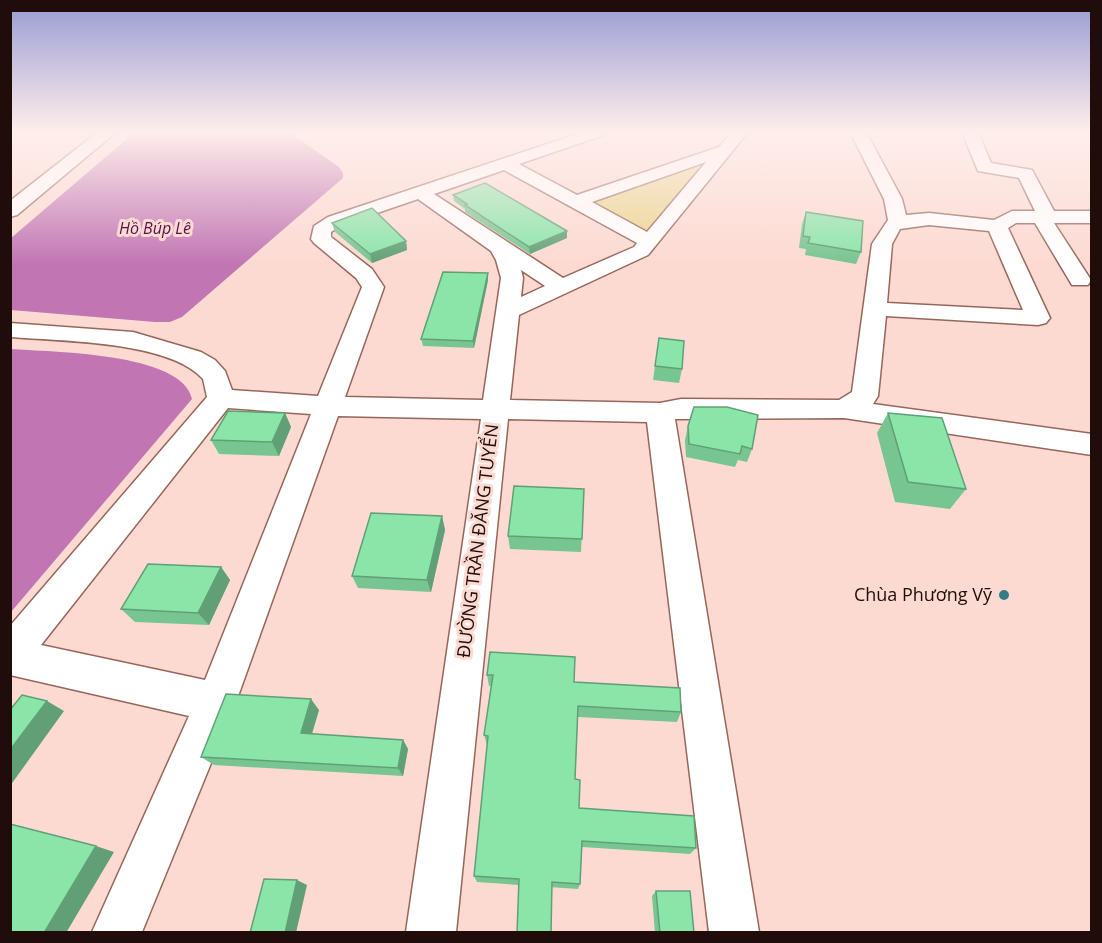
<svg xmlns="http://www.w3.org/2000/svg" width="1102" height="943" viewBox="0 0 1102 943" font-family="'Open Sans',sans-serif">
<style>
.green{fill:#ead58d}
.water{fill:#c176b3}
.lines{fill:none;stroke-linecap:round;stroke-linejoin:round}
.minor-casing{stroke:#97665b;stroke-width:3}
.minor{fill:#fff;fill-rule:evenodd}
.wall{fill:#77c591}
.shaded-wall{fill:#61a076}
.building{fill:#8ae5a9;stroke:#61a076;stroke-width:1.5}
.poi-dot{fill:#367b89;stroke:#fcdad2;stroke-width:2}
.labels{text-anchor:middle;stroke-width:6;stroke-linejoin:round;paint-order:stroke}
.far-water-label{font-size:16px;font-style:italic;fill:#56124d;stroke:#fcdad2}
.street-label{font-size:18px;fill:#200d09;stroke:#fcdad2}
.poi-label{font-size:18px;fill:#200d09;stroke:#fcdad2;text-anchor:end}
</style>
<rect width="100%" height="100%" fill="#fcdad2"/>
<path class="green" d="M 694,166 L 701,169 L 647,232 L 594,204 L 596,201 Z"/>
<path class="water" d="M 135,132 L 289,132 L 339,167 L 343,173 L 343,178 L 182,317 L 170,322 L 155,322 L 11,310 L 11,238 Z
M 11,349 C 49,352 183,352 192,399 L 11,612 Z"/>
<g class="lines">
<g class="minor-casing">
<path id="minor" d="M 98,132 L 116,132 L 17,215 L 10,217 L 10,201 Z
M 583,132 L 606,132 L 604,135 L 519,164 L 577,195 L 719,147 L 732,132 L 748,132 L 648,255 L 519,315 L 510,400 L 660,403 L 681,399 L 839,400 L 852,392 L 872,244 L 888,220 L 884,199 L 850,132 L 866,132 L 902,199 L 906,215 L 929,213 L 994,220 L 1012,211 L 1035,211 L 1019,178 L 978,171 L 962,132 L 978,132 L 991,163 L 1032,170 L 1054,211 L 1092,211 L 1092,223 L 1054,223 L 1091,280 L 1088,285 L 1072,285 L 1035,223 L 1016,223 L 1008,228 L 1050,318 L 1046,323 L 1038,325 L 886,316 L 878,396 L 873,404 L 1092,434 L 1092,455 L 844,418 L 675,419 L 759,932 L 709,932 L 647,422 L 508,419 L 456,932 L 406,932 L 481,419 L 338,416 L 236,702 L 142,932 L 92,932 L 189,716 L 10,675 L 10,626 L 207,397 L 203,379 C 170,341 60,341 10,337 L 10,323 L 133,332 L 201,352 L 215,360 L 225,371 L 232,390 L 318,396 L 362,287 L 356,278 L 314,243 L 311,239 L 314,226 L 328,217 ZM 706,162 L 647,232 L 592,202 ZM 504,170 L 637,243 L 634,247 L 563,278 L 434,194 ZM 418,199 L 491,251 L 496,260 L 501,278 L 483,400 L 345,397 L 384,287 L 372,269 L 331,237 L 331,232 L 342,225 ZM 929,225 L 989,231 L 1023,310 L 887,303 L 892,244 L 900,229 ZM 521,270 L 545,286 L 521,297 L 523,278 ZM 228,408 L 311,414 L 205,680 L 41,645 Z"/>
</g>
<use href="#minor" class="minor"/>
</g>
<path class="wall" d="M 453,195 L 567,231 L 567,238 L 530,254 L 465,212 L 465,209 L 454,201 Z
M 806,212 L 861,252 L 856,264 L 805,255 L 806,249 L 799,248 L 802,224 Z
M 332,223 L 406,241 L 407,250 L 372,263 L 335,232 Z
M 488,280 L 474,348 L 423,346 L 421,339 Z
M 659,338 L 682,369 L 679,383 L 653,380 Z
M 285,413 L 291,427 L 279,456 L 219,454 L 211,440 Z
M 888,413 L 966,489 L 950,509 L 895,502 L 877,433 Z
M 688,426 L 752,449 L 747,462 L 738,460 L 735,467 L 686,457 L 685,440 Z
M 584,489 L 581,552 L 510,549 L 508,536 Z
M 442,516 L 445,530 L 431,592 L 358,588 L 352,576 Z
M 221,567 L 230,580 L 209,625 L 135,622 L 121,609 Z
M 487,675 L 574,682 L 681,712 L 677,722 L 578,717 L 575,779 L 579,808 L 696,848 L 690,854 L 582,847 L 580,884 L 578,889 L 477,882 L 474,876 L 487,745 L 484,735 L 491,686 L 489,686 Z
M 319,710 L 312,734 L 403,740 L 408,749 L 403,776 L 214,765 L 201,757 Z
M 656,891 L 694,933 L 655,933 L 652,896 Z"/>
<path class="shaded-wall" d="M 567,231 L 567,238 L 530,254 L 529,247 Z
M 406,241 L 407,250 L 372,263 L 370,254 Z
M 488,273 L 488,280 L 474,348 L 473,341 Z
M 285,413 L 291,427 L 279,456 L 272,442 Z
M 442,516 L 445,530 L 431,592 L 427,580 Z
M 221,567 L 230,580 L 209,625 L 198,613 Z
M 311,699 L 319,710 L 309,743 L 301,733 Z
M 47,701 L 64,711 L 10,786 L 10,750 Z
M 403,740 L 408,749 L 403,776 L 398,768 Z
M 96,846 L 114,852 L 66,933 L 44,933 Z
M 297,880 L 307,885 L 296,933 L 285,933 Z"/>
<path class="building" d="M 485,183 L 567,231 L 529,247 L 465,205 L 467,204 L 453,195 Z
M 372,208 L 406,241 L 370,254 L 332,223 Z
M 806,212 L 863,221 L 861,252 L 808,243 L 810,237 L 803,236 Z
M 443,272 L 488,273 L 473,341 L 421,339 Z
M 659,338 L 684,341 L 682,369 L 655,366 Z
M 694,407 L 727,407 L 758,415 L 752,449 L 742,446 L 740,454 L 689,444 L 688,426 Z
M 228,411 L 285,413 L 272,442 L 211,440 Z
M 888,413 L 942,418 L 966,489 L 908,482 Z
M 514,486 L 584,489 L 582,539 L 508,536 Z
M 371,513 L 442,516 L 427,580 L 352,576 Z
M 148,564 L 221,567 L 198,613 L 121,609 Z
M 490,652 L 575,657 L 574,682 L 680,688 L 681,712 L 578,706 L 575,779 L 580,780 L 579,808 L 694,816 L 696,848 L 582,841 L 580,884 L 552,882 L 551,933 L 517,933 L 519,879 L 474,876 L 488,736 L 484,735 L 493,675 L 487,675 Z
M 226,694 L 311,699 L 301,733 L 403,740 L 398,768 L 201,757 Z
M 22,695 L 47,701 L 10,750 L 10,710 Z
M 10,824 L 96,846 L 44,933 L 10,933 Z
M 264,879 L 297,880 L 285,933 L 250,933 Z
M 656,891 L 690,891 L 694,933 L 660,933 Z"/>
<linearGradient id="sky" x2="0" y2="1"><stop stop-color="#989bd3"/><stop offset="0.5" stop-color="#feeeeb"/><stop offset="1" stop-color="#feeeeb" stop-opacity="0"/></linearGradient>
<rect width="1102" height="264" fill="url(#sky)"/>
<circle class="poi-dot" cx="1004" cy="595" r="6"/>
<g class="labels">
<g class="far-water-label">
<text x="155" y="234">Hồ Búp Lê</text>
</g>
<g class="street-label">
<text transform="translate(478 541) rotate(-83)" y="6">ĐƯỜNG TRẦN ĐĂNG TUYỂN</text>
</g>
<g class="poi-label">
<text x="992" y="601">Chùa Phương Vỹ</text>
</g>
</g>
<rect width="1102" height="943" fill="none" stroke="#200d09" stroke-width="24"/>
</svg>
